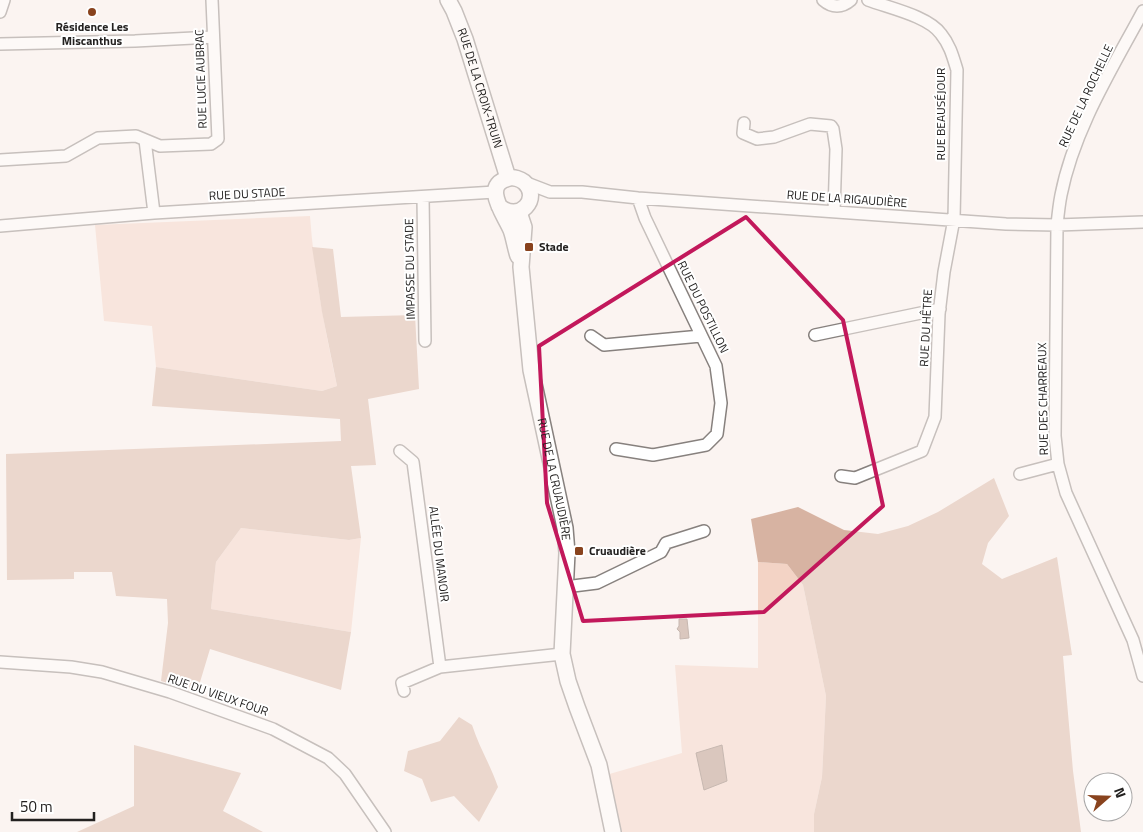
<svg xmlns="http://www.w3.org/2000/svg" width="1143" height="832" viewBox="0 0 1143 832" font-family="'Titillium Web',sans-serif">
<style>
.green{fill:#f3d3c5}
.forest{fill:#d7b3a2}
.water{fill:#b29080;stroke:#876f63}
.lines{fill:none;stroke-linecap:round;stroke-linejoin:round}
.minor-casing{stroke:#87817e;stroke-width:14}
.major-casing{stroke:#87817e;stroke-width:18}
.minor{stroke:#fff;stroke-width:11}
.major{stroke:#fff;stroke-width:15}
.marked{fill:none;stroke:#c2185b;stroke-width:4;stroke-linejoin:round}
.poi-dot{fill:#89431e;stroke:#fff;stroke-width:2}
.labels{text-anchor:middle;stroke-width:4;stroke-linejoin:round;paint-order:stroke}
.poi-label{font-size:12px;font-weight:bold;fill:#232120;stroke:#fff;text-anchor:start}
.street-label{font-size:12px;fill:#232120;stroke:#fff}
</style>
<rect width="100%" height="100%" fill="#fbf4f1"/>
<path class="green" d="M 310,216 C 314,273 325,330 337,386 L 322,391 L 156,367 L 152,326 L 104,321 L 95,225 Z
M 241,528 L 349,540 L 361,538 L 351,632 L 211,609 L 216,562 Z
M 758,562 L 787,564 L 803,585 L 826,696 L 822,777 L 814,814 L 814,832 L 618,832 L 606,775 L 682,753 L 675,665 L 758,668 Z"/>
<path class="forest" d="M 312,247 L 333,249 L 341,317 L 415,315 L 419,389 L 368,399 L 376,465 L 351,466 L 361,538 L 349,540 L 241,528 L 216,562 L 211,609 L 351,632 L 341,690 L 210,649 L 197,692 L 161,681 L 168,623 L 167,599 L 116,596 L 112,572 L 74,572 L 74,579 L 7,580 L 6,454 L 341,441 L 340,419 L 152,406 L 156,367 L 322,391 L 337,386 L 322,312 Z
M 994,478 L 1009,516 L 988,543 L 982,564 L 1002,579 L 1057,557 L 1072,655 L 1063,656 L 1073,771 L 1081,832 L 814,832 L 814,814 L 822,777 L 826,696 L 803,585 L 787,564 L 758,562 L 751,519 L 798,507 L 844,530 L 878,534 L 908,526 L 938,512 Z
M 459,717 L 472,725 C 479,747 491,766 498,787 L 479,822 L 454,796 L 431,802 L 422,779 L 404,771 L 408,751 L 440,741 Z
M 134,745 L 241,773 L 223,811 L 263,832 L 77,832 L 134,806 Z"/>
<path class="water" d="M 679,619 L 687,619 L 689,638 L 680,639 L 680,632 L 677,629 L 679,626 Z
M 722,745 L 727,781 L 704,790 L 696,753 Z"/>
<g class="lines">
<g class="minor-casing">
<path id="minor" d="M 823,0 C 832,8 842,8 851,0
M 1143,11 C 1112,69 1074,129 1061,195 C 1059,205 1058,215 1057,225 L 1055,436 L 1058,464 L 1066,493 L 1133,640 L 1143,676
M 0,12 L 4,0
M 0,44 L 135,41 L 213,37
M 744,123 L 743,133 L 757,139 L 774,137 L 810,124 L 831,126 L 833,129 L 836,149 L 834,212
M 145,140 L 154,213
M 0,160 L 66,156 L 98,138 L 136,136 L 160,146 L 211,144 L 218,139 L 212,0
M 524,182 L 550,192 L 582,192 L 638,198 L 1006,224 L 1057,225 L 1143,222
M 423,197 L 425,341
M 0,226 L 154,213 L 495,192
M 815,335 L 940,309
M 591,336 L 604,345 L 701,336
M 616,449 L 653,455 L 706,445 L 717,434 L 721,403 L 716,366 L 645,218 L 638,198
M 400,451 L 413,462 L 440,667 L 562,654
M 1020,474 L 1058,464
M 841,476 L 855,478 L 922,451 L 935,417 L 939,314 L 944,272 L 954,219 L 957,70 C 953,57 950,45 941,34 C 928,16 889,8 868,0
M 565,587 L 597,583 L 661,552 L 666,543 L 704,531
M 0,662 L 71,667 L 102,672 L 170,692 L 273,729 L 328,758 L 345,774 L 385,832
M 404,691 L 402,683 L 440,667"/>
</g>
<g class="major-casing">
<g id="major">
<path id="s1" d="M 448,0 L 454,11 L 465,39 L 508,178"/>
<path d="M 499,206 C 519,224 542,198 524,182 C 520,179 514,177 510,178 C 480,184 505,215 511,230 C 514,238 515,247 518,256"/>
<path id="s2" d="M 519,212 L 524,227 L 521,267 L 531,370 L 565,528 L 567,553 L 562,654 L 568,681 L 577,707 L 599,765 L 613,832"/>
</g>
</g>
<use href="#minor" class="minor"/>
<use href="#major" class="major"/>
</g>
<path d="M0 0H1143V832H0ZM 746,217 L 843,320 L 883,506 L 764,612 L 583,621 L 547,503 L 539,346 Z" fill="#fbf4f1" fill-opacity=".55" fill-rule="evenodd"/>
<path class="marked" d="M 746,217 L 843,320 L 883,506 L 764,612 L 583,621 L 547,503 L 539,346 Z"/>
<g class="poi-dot">
<circle cx="92" cy="12" r="5"/>
<rect x="524" y="242" width="10" height="10" rx="2.5"/>
<rect x="574" y="546" width="10" height="10" rx="2.5"/>
</g>
<g class="labels">
<g class="poi-label">
<text x="92" y="31" text-anchor="middle">Résidence Les<tspan x="92" dy="14">Miscanthus</tspan></text>
<text x="539" y="251">Stade</text>
<text x="589" y="555">Cruaudière</text>
</g>
<g class="street-label">
<text transform="translate(201 79) rotate(-92)" y="4">RUE LUCIE AUBRAC</text>
<text dy="4" stroke="none"><textPath href="#s1" startOffset="94">RUE DE LA CROIX-TRUIN</textPath></text>
<text transform="translate(1086 96) rotate(-65)" y="4">RUE DE LA ROCHELLE</text>
<text transform="translate(941 114) rotate(-90)" y="4">RUE BEAUSÉJOUR</text>
<text transform="translate(247 194) rotate(-3)" y="4">RUE DU STADE</text>
<text transform="translate(847 199) rotate(4)" y="4">RUE DE LA RIGAUDIÈRE</text>
<text transform="translate(410 269) rotate(-91)" y="4">IMPASSE DU STADE</text>
<text transform="translate(703 307) rotate(64)" y="4">RUE DU POSTILLON</text>
<text transform="translate(926 328) rotate(-87)" y="4">RUE DU HÊTRE</text>
<text transform="translate(1043 399) rotate(-91)" y="4">RUE DES CHARREAUX</text>
<text dy="4" stroke="none"><textPath href="#s2" startOffset="271">RUE DE LA CRUAUDIÈRE</textPath></text>
<text transform="translate(439 554) rotate(83)" y="4">ALLÉE DU MANOIR</text>
<text transform="translate(218 695) rotate(19)" y="4">RUE DU VIEUX FOUR</text>
</g>
</g>
<g transform="translate(1108 797) rotate(70)"><circle r="24" fill="#ffffff" stroke="#a7a6a6"/>
<path d="M0-4L9 19L0 12L-9 19Z" fill="#89431e"/>
<text y="-8" font-size="14" font-weight="bold" text-anchor="middle" fill="#232120">N</text>
</g>
<path d="M12 812v8h82v-8" fill="none" stroke="#232120" stroke-width="2.5"/>
<text x="20" y="812" font-size="15" fill="#232120" stroke="#ffffff" stroke-width="4" paint-order="stroke">50 m</text>
</svg>
